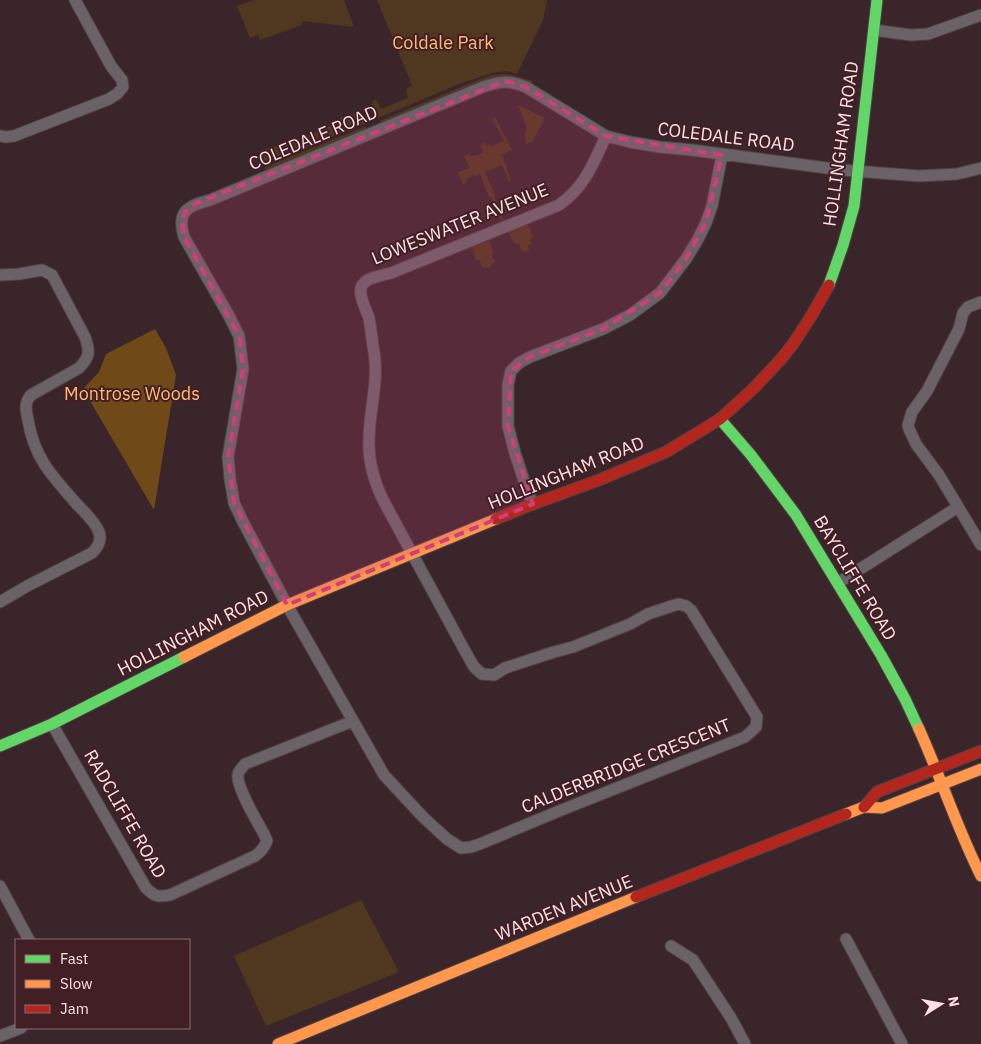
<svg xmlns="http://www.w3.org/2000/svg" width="981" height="1044" viewBox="0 0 981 1044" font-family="'IBM Plex Sans',sans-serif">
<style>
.green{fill:#50371f}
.forest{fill:#704919}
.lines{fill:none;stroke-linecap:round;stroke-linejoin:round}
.street-casing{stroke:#534245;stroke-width:13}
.fast-casing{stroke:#534245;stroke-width:13}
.slow-casing{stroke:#534245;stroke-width:13}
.jam-casing{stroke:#534245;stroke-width:13}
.street{stroke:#6a6267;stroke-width:11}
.fast{stroke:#63d668;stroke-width:11}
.slow{stroke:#ff974d;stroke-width:11}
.jam{stroke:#b3261e;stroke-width:11}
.marked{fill:#ce4077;fill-opacity:0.2;stroke:#ce4077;stroke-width:4;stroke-dasharray:10 6;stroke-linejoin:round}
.labels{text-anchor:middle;stroke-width:4;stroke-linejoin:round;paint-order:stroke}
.park-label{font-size:18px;fill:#ffbd72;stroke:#421e25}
.street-label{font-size:18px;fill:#fce2e5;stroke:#421e25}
</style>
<rect width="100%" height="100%" fill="#3a262a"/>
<path class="green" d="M 254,0 L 344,0 L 354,27 L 303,21 L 302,25 L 260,40 L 258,35 L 250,38 L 237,6 Z
M 377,0 L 547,0 L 543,20 L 517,74 L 506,71 L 492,73 L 459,84 L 376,119 L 371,107 L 373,100 L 376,99 L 381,109 L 408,98 L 406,89 L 412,85 Z
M 502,74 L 512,75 L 533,81 L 531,86 L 512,78 L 383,123 L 379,121 L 478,80 L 492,75 Z
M 518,105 L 545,118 L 533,141 L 526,144 L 525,135 L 527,128 Z
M 351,114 L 360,114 L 365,117 L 366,123 L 261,165 L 259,162 L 259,157 L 262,151 L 270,147 L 281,146 L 333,125 L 341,117 Z
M 495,117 L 512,150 L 502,154 L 511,181 L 509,182 L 502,165 L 485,172 L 495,195 L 494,195 L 503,220 L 501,221 L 495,206 L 494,206 L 491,197 L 489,197 L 480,174 L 475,176 L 474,175 L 466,179 L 466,183 L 463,185 L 458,172 L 470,168 L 464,156 L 469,154 L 471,157 L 476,155 L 478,155 L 483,152 L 480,145 L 484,142 L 486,146 L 490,144 L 492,146 L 504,141 L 492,118 Z
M 366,126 L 365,131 L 268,170 L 263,168 Z
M 528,225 L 533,237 L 530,239 L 532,244 L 528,245 L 529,250 L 526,252 L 525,251 L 521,250 L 519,244 C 512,244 511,238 509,232 Z
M 489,241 L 493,251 L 492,256 L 495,262 L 491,264 L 492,266 L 487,268 L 486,267 L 483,268 L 479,260 L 476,260 L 472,247 Z
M 361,900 L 399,972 L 266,1026 L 234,956 Z"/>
<path class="forest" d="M 155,329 L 166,348 L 176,375 L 154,510 L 83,389 L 99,372 L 106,354 Z"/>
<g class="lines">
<g class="street-casing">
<path id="street" d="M 874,30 L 911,35 L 928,34 L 981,15
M 0,136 L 6,137 L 14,136 L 109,99 L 117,94 L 123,87 L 122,80 L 111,66 L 75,0
M 606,136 C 593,164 585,187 559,205 L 391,273 C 381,276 364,277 361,288 C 359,297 366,309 369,318 C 371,329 372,341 374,352 C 379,383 369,410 369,440 C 368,461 374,481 383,500 L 465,651 L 474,667 L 482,674 L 494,675 L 505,668 L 554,652 L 573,647 L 630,624 L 648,614 L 672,606 L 679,604 L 686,606 L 691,610 L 757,717 L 756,727 L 745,737 L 559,811 L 480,844 L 471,847 L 461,848 L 447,839 L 423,817 L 384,775 L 287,605 L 243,522 L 234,503 L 230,479 L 228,457 L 243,369 L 239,336 L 229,316 L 184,237 C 176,211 188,206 210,200 L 483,87 C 501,81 509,80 526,87 L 606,136 L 630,142 L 660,147 L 692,150 L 842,170 L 919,176 L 957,174 L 981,168
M 0,275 L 19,274 L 42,270 L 52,275 L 85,337 C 90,351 90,357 79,368 L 31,395 C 24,402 26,411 28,420 C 34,457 51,475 75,502 C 83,511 95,521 99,532 C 102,540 98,547 92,553 L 29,585 L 0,602
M 981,302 L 968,307 L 963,313 L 959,329 L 927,391 L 912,412 L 908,425 L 909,429 L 916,444 L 939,475 L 981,545
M 533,504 L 526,487 L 515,453 L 508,426 L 508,385 L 511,371 L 519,363 L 530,357 L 603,329 L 630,315 L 660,293 L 686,259 L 697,241 L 706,223 L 712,206 L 722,155
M 838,583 L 958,507
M 52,724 L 146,888 C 155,897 158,897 170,895 L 255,856 C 261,852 264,848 267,841 L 264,834 C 257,821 236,787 238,774 C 239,770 243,767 245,764 L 353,721
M 0,886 L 29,940
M 846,939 L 902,1044
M 671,946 L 693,960 L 731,1018 L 745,1044
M 0,1036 L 21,1028"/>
</g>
<g class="fast-casing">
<path id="fast" d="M 829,285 L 843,245 L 854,206 L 877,0
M 720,419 L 751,455 L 796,515 L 881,655 L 905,699 L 919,729
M 0,746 L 52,724 L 184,657"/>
</g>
<g class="slow-casing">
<path id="slow" d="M 184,657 L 287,605 L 496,519
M 919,729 C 941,778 957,828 981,876
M 846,814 L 864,807 L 882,808 L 981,769
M 278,1044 L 636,897"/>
</g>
<g class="jam-casing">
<path id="jam" d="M 496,519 L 533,504 L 599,480 L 666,452 L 720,419 L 755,387 L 782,358 L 793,344 L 810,318 L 829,285
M 864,807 L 877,792 L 981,751
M 636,897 L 846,814"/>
</g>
<use href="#street" class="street"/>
<use href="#fast" class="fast"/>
<use href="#slow" class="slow"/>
<use href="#jam" class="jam"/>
</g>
<path class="marked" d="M 505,81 L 526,87 L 606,136 L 722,155 L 706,223 L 686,259 L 660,293 L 603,329 L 530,357 L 511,371 L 508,426 L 533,504 L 287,605 L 234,503 L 228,457 L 243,369 L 239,336 L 184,237 L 182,219 L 185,212 L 194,204 Z"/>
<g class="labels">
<g class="park-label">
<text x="443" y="49">Coldale Park</text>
<text x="132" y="400">Montrose Woods</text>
</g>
<g class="street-label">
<text transform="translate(726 137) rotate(7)" y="6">COLEDALE ROAD</text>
<text transform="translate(313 138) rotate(-23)" y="6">COLEDALE ROAD</text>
<text transform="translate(841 144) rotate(-82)" y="6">HOLLINGHAM ROAD</text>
<text transform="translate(460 224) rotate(-22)" y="6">LOWESWATER AVENUE</text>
<text transform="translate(566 473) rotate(-22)" y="6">HOLLINGHAM ROAD</text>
<text transform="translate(855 578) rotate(59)" y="6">BAYCLIFFE ROAD</text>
<text transform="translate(193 633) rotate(-27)" y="6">HOLLINGHAM ROAD</text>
<text transform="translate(626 766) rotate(-22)" y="6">CALDERBRIDGE CRESCENT</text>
<text transform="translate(125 814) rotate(60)" y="6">RADCLIFFE ROAD</text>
<text transform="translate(564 908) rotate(-22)" y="6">WARDEN AVENUE</text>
</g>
</g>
<rect x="15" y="939" width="175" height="90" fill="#421e25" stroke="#8c6c72"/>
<rect x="25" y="955" width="25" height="8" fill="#63d668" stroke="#8c6c72"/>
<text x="60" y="964" font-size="15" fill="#fce2e5">Fast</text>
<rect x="25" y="980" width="25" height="8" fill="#ff974d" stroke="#8c6c72"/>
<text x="60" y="989" font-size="15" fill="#fce2e5">Slow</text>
<rect x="25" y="1005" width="25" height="8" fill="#b3261e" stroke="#8c6c72"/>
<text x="60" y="1014" font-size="15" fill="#fce2e5">Jam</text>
<g transform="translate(941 1004) rotate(79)" stroke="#421e25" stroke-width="4" paint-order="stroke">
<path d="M0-4L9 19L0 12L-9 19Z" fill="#fce2e5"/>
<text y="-8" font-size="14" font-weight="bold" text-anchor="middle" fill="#fce2e5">N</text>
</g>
</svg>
